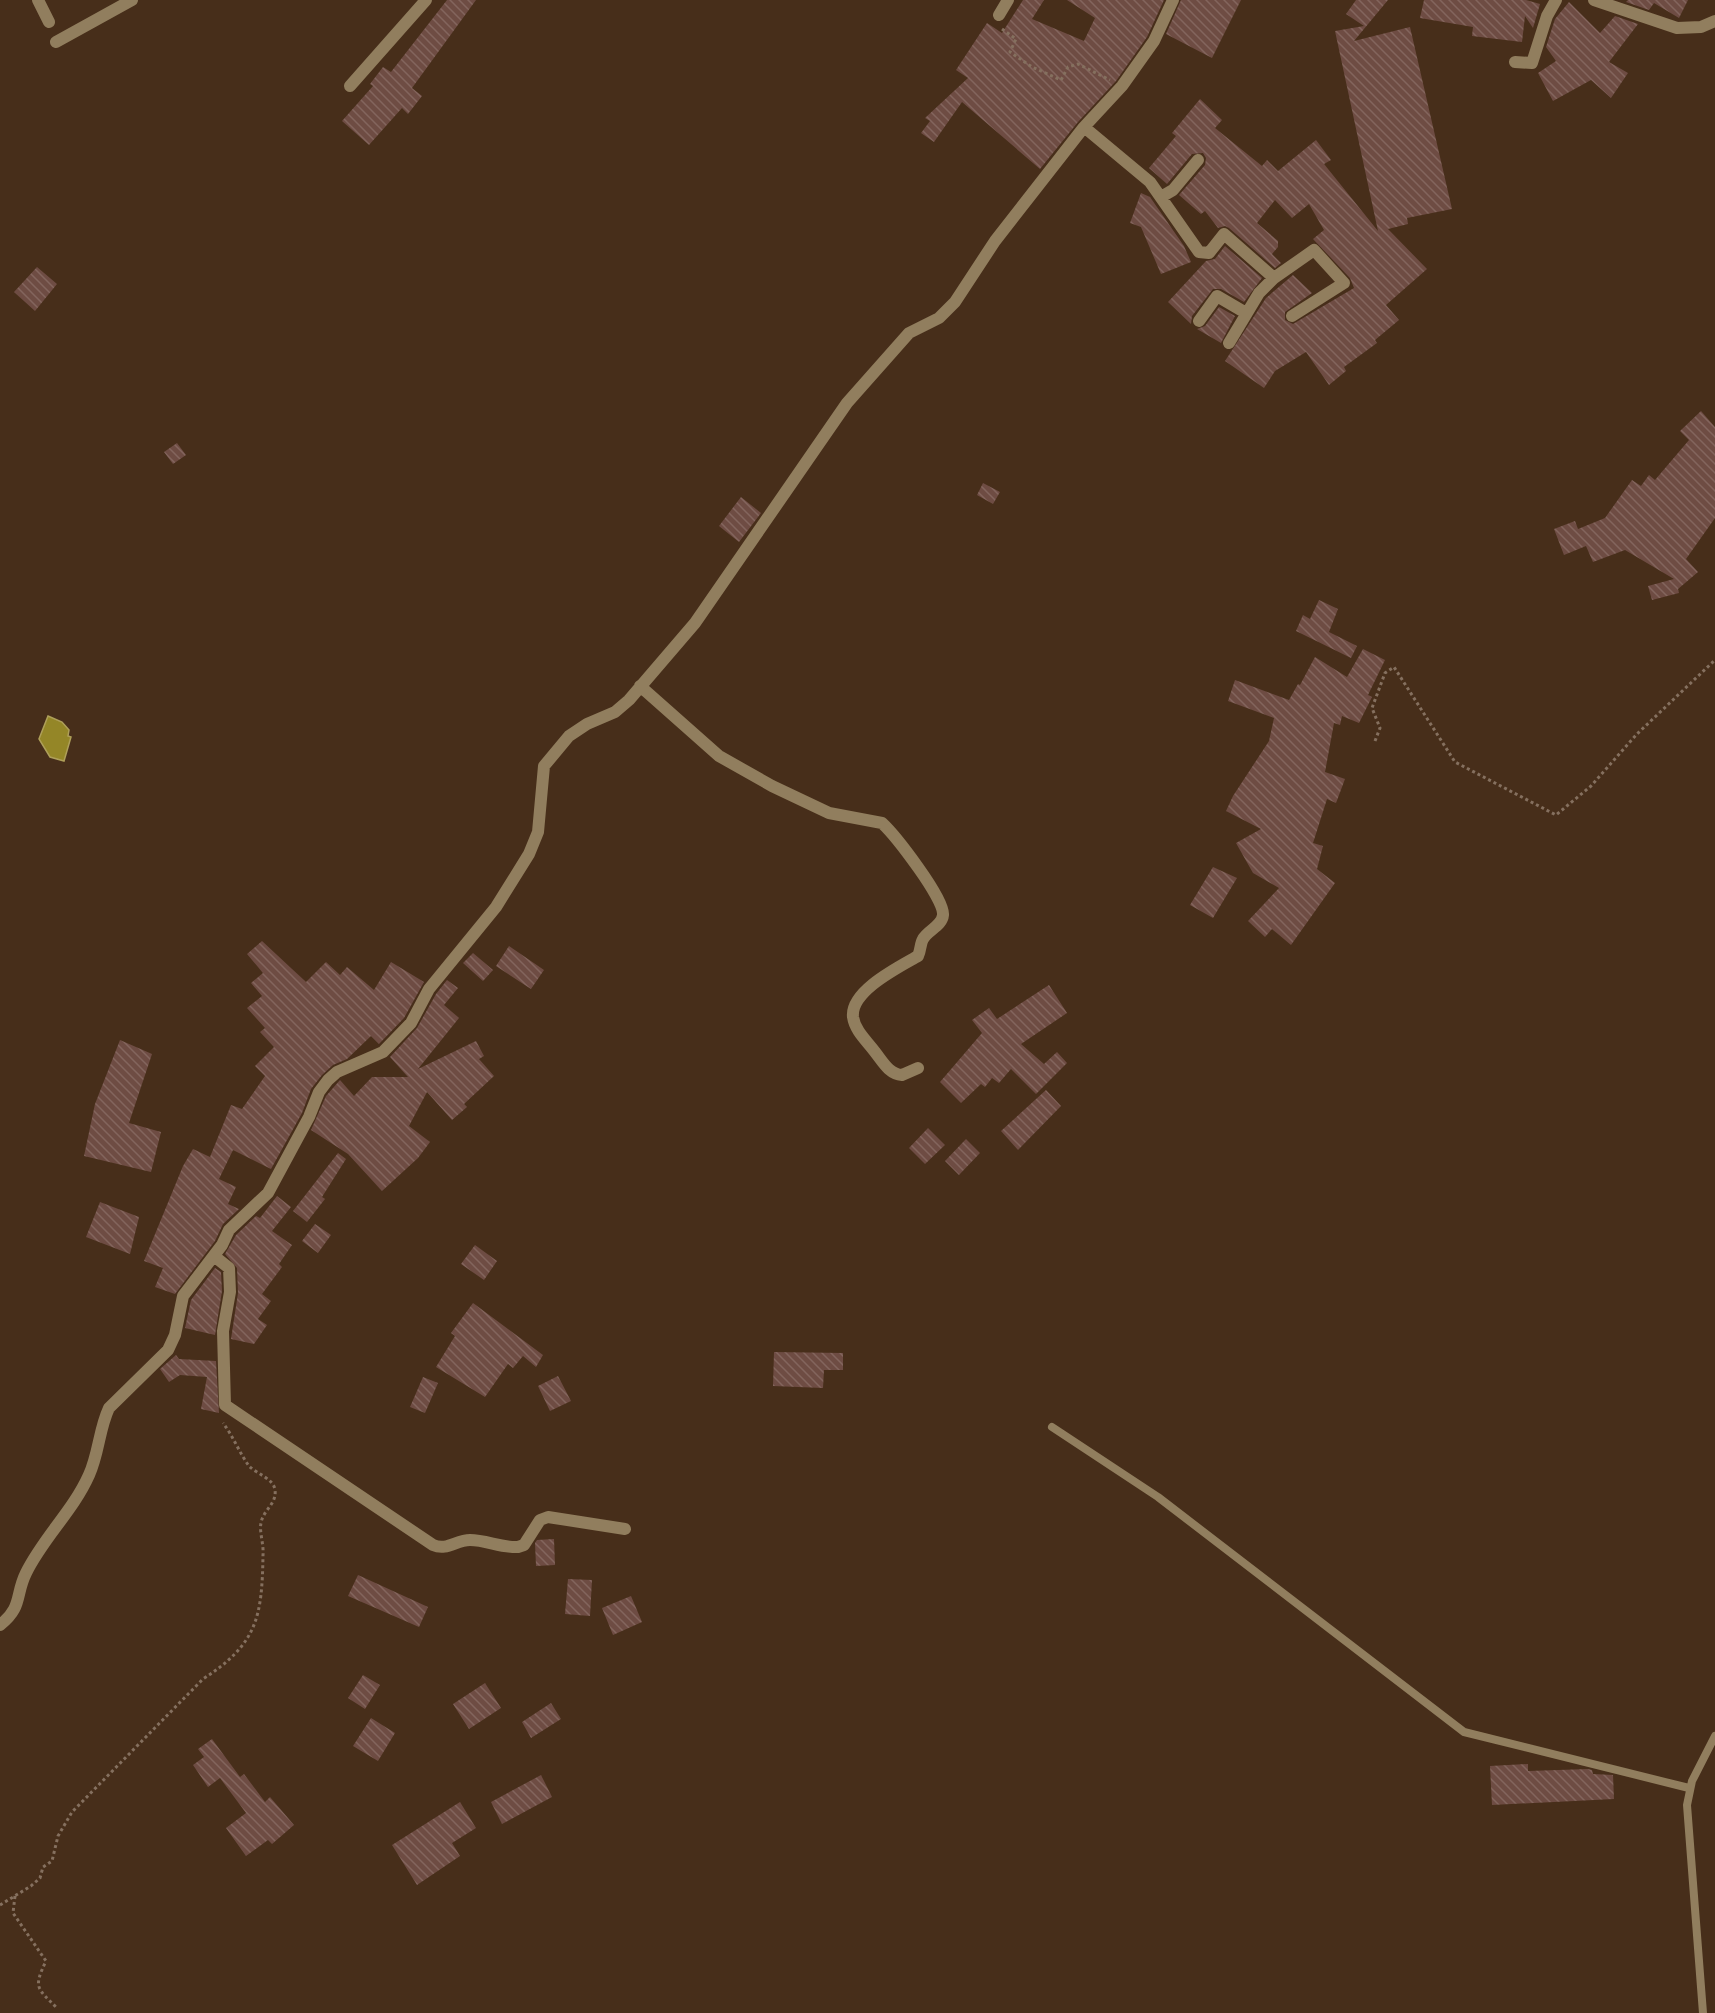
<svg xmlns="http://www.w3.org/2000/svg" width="1715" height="2013" viewBox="0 0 1715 2013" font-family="'Alegreya Sans',sans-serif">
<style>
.water{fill:#948627;stroke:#ae9f59;stroke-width:1.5}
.building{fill:url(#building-back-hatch)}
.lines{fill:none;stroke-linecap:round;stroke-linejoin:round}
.path{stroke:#85705f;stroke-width:3;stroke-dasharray:3 3;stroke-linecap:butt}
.service{stroke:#917e5e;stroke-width:8}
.minor{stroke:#917e5e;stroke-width:12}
</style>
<defs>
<pattern id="building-back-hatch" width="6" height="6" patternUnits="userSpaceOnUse" patternTransform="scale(1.5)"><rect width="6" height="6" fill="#6e4c43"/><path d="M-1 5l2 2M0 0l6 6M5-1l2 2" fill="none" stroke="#83655d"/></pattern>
</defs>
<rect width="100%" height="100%" fill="#472e1a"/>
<path class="water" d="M 48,716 L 62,722 L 69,730 L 68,736 L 71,737 L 64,761 L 50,757 L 39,739 Z"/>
<path class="building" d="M 447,0 L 476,0 L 412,88 L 422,96 L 408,114 L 402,108 L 369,145 L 342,121 L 373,86 L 370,84 L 383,67 L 391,72 Z
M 1023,0 L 1044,0 L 1032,19 L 1084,41 L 1095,18 L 1067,0 L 1164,0 L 1147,37 L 1116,81 L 1078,122 L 1040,169 L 962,102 L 934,142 L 921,133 L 930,121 L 925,118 L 968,78 L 956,70 L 987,23 L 1002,33 Z
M 1181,0 L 1241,0 L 1212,58 L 1166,34 Z
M 1356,0 L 1388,0 L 1354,41 L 1410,27 L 1452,209 L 1407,218 L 1408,224 L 1388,229 L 1427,269 L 1386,305 L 1399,320 L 1375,340 L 1377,343 L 1344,367 L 1346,371 L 1329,385 L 1306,352 L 1275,371 L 1264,388 L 1225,361 L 1266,298 L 1293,275 L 1312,293 L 1285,312 L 1285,320 L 1293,324 L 1354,288 L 1350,278 L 1313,239 L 1324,230 L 1309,204 L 1292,218 L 1275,200 L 1257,223 L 1278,241 L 1278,247 L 1272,254 L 1281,263 L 1275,268 L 1229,228 L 1225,226 L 1218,228 L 1205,211 L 1201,214 L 1179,195 L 1205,165 L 1206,158 L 1203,153 L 1192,154 L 1167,184 L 1149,168 L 1176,136 L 1172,133 L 1200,99 L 1222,120 L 1215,128 L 1262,166 L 1267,160 L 1278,171 L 1316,140 L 1331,160 L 1324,164 L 1378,231 L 1335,31 L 1364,26 L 1346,14 Z
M 1424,0 L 1526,0 L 1540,4 L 1533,28 L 1525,16 L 1522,42 L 1472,36 L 1473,27 L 1420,18 Z
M 1628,0 L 1688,0 L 1679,18 L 1654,3 L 1649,10 L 1626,2 Z
M 1569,2 L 1600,33 L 1615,16 L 1638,24 L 1609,62 L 1628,73 L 1611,98 L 1591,80 L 1553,101 L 1538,73 L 1556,61 L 1546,47 L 1555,19 Z
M 1141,193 L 1150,197 L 1184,246 L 1191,262 L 1161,274 L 1141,227 L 1130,223 Z
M 1225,246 L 1262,278 L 1244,302 L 1221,289 L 1213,289 L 1192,316 L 1191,324 L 1168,302 L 1206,261 L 1215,259 Z
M 37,267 L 57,284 L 35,311 L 14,292 Z
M 1219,307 L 1235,316 L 1221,343 L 1197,329 L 1205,326 Z
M 1701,411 L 1715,427 L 1715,518 L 1686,559 L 1698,572 L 1678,589 L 1679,593 L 1652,600 L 1648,586 L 1674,579 L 1625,550 L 1593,562 L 1586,546 L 1564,555 L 1554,529 L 1575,521 L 1578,529 L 1605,518 L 1632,480 L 1641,486 L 1649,475 L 1655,480 L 1689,440 L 1680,431 Z
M 177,443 L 186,455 L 173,464 L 164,452 Z
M 983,483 L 1000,492 L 993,504 L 977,495 Z
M 741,497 L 761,513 L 739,542 L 719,526 Z
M 1319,600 L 1338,609 L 1329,632 L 1357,646 L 1351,658 L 1296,631 L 1303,615 L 1310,619 Z
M 1363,649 L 1385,660 L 1368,695 L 1372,697 L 1359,723 L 1342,716 L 1340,725 L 1334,723 L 1325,772 L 1345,779 L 1336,803 L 1327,799 L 1313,843 L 1323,846 L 1317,869 L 1335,883 L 1291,945 L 1272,929 L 1265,937 L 1248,921 L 1279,888 L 1253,873 L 1236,843 L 1261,829 L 1226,811 L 1233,796 L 1269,741 L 1274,718 L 1228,701 L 1235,680 L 1289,700 L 1298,684 L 1300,685 L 1315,657 L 1347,677 Z
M 1213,867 L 1237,878 L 1213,918 L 1190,905 Z
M 262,941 L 306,982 L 326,962 L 340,975 L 347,967 L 374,990 L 391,962 L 424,982 L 404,1018 L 379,1044 L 371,1036 L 347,1059 L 333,1065 L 322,1075 L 311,1089 L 302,1113 L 271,1169 L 233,1150 L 219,1179 L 236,1187 L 228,1204 L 239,1209 L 223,1224 L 215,1241 L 175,1294 L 155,1287 L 163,1268 L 144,1261 L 183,1166 L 193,1149 L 210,1157 L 231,1105 L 242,1109 L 265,1076 L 255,1066 L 274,1047 L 260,1032 L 265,1028 L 247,1008 L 262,996 L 251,983 L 263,973 L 247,954 Z
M 509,946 L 544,970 L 531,989 L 496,966 Z
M 473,953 L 493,970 L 483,981 L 463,963 Z
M 447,980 L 458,988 L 444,1005 L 459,1018 L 418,1069 L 476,1041 L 484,1056 L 479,1059 L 494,1076 L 464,1104 L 467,1107 L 452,1120 L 427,1092 L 409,1126 L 430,1142 L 418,1158 L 382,1191 L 348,1154 L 311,1130 L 326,1096 L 340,1080 L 354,1096 L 372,1077 L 408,1077 L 390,1057 L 417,1028 L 436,994 Z
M 1049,985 L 1067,1013 L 1021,1044 L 1044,1064 L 1057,1052 L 1067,1063 L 1036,1094 L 1011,1069 L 999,1083 L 992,1078 L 985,1087 L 981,1084 L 961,1103 L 940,1082 L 982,1033 L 972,1020 L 989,1008 L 997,1019 Z
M 120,1040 L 152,1054 L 129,1123 L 161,1132 L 151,1172 L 84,1156 L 95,1104 Z
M 1046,1090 L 1061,1106 L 1018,1150 L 1001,1131 Z
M 928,1128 L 945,1145 L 925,1164 L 909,1148 Z
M 966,1139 L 980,1153 L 959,1175 L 945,1161 Z
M 338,1153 L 346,1159 L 322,1197 L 325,1199 L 307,1222 L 293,1211 Z
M 277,1196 L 291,1207 L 272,1231 L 292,1245 L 279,1264 L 282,1267 L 262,1294 L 271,1301 L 258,1319 L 267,1325 L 254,1344 L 231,1339 L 238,1293 L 237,1268 L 225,1254 L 236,1235 L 256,1216 L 260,1218 Z
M 100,1202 L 139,1217 L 130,1254 L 86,1237 Z
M 315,1224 L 331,1235 L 318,1253 L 302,1241 Z
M 475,1245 L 497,1261 L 484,1280 L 461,1264 Z
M 215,1268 L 221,1272 L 222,1291 L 215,1335 L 185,1328 L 191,1300 Z
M 473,1303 L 543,1355 L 536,1367 L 523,1356 L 513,1368 L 508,1364 L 485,1397 L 436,1367 L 455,1336 L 451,1333 Z
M 774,1352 L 843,1353 L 843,1370 L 824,1370 L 823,1388 L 773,1386 Z
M 176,1355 L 179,1359 L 216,1361 L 219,1413 L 201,1409 L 207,1377 L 180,1375 L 169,1382 L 160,1369 Z
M 558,1376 L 571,1401 L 550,1411 L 538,1386 Z
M 423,1377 L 438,1383 L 425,1413 L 410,1407 Z
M 554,1539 L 555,1565 L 536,1566 L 535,1543 L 537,1540 Z
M 358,1575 L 428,1607 L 419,1627 L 348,1596 Z
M 568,1579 L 592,1580 L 590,1616 L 565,1614 Z
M 631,1596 L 642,1622 L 613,1635 L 602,1608 Z
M 363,1675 L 380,1685 L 365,1709 L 348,1698 Z
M 485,1683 L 501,1708 L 469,1729 L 453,1704 Z
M 551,1703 L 561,1719 L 531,1738 L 522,1722 Z
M 371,1718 L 395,1733 L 378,1761 L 353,1746 Z
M 212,1739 L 240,1777 L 244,1774 L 265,1802 L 270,1797 L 294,1825 L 272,1844 L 268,1840 L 246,1856 L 226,1828 L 246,1813 L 220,1778 L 208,1787 L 193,1765 L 204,1757 L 198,1749 Z
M 1528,1764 L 1528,1771 L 1588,1769 L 1592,1770 L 1593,1774 L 1613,1775 L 1614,1799 L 1492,1805 L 1490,1766 Z
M 541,1775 L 552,1797 L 502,1824 L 491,1802 Z
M 460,1802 L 476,1828 L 452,1843 L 460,1856 L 417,1885 L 392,1845 Z"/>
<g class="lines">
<path class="path" d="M 1002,29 L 1016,39 L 1010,52 L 1032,67 L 1061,80 L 1068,67 L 1078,64 L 1110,80
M 1375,741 L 1380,728 L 1372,708 L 1385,673 L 1394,667 L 1455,762 L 1556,815 L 1591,786 L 1637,734 L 1715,660
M 15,1896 L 13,1913 L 46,1961 C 33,1988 37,1988 57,2008
M 0,1905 L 31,1886 L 40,1878 L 43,1867 L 52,1861 L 58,1836 L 72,1812 L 203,1679 C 257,1644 262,1618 263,1555 C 264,1545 259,1531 261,1523 C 263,1510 277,1504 275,1490 C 274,1479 257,1474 249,1466 C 240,1454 233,1436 223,1423"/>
<path class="service" d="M 1052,1427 L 1158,1497 L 1464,1732 L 1689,1788
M 1703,2013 L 1687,1805 L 1692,1781 L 1715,1736"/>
<path class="minor" d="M 38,0 L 49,22
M 1594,0 L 1677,28 L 1701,27 L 1715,21
M 999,15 L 1008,0
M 56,42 L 132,0
M 1515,62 L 1532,63 L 1547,16 L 1556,0
M 350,86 L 426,0
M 1084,127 L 1150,182 L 1199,252 L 1209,253 L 1224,234 L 1274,278 L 1314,250 L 1344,283 L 1292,316
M 1161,197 L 1173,190 L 1198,160
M 1199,321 L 1217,296 L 1246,313
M 1229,343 L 1259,293 L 1274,278
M 640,686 L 719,756 L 772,786 L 829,813 L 882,823 C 895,835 945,899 943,915 C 942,926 928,930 923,939 C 920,944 921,950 918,956 C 899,967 850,991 853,1017 C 855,1031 867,1041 875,1052 C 883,1062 889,1074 902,1075 L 918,1068
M 214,1256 L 229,1268 L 230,1292 L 223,1331 L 225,1405 L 433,1545 C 447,1551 456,1540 470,1540 C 486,1540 502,1548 518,1547 L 524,1545 L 540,1520 L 548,1517 L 625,1529
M 0,1625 C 23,1607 15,1595 26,1573 C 43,1538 73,1511 89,1475 C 99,1453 99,1429 109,1408 L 168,1350 L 175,1335 L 183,1296 L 222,1245 L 229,1230 L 268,1193 L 309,1117 L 319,1092 L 328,1080 L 337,1072 L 383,1052 L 411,1023 L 429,989 L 496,907 L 529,854 L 538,832 L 544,766 L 569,736 L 587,724 L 615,712 L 629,700 L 695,623 L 847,403 L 909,333 L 939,318 L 955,302 L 995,241 L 1084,127 L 1122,86 L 1154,41 L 1173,0"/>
</g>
</svg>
